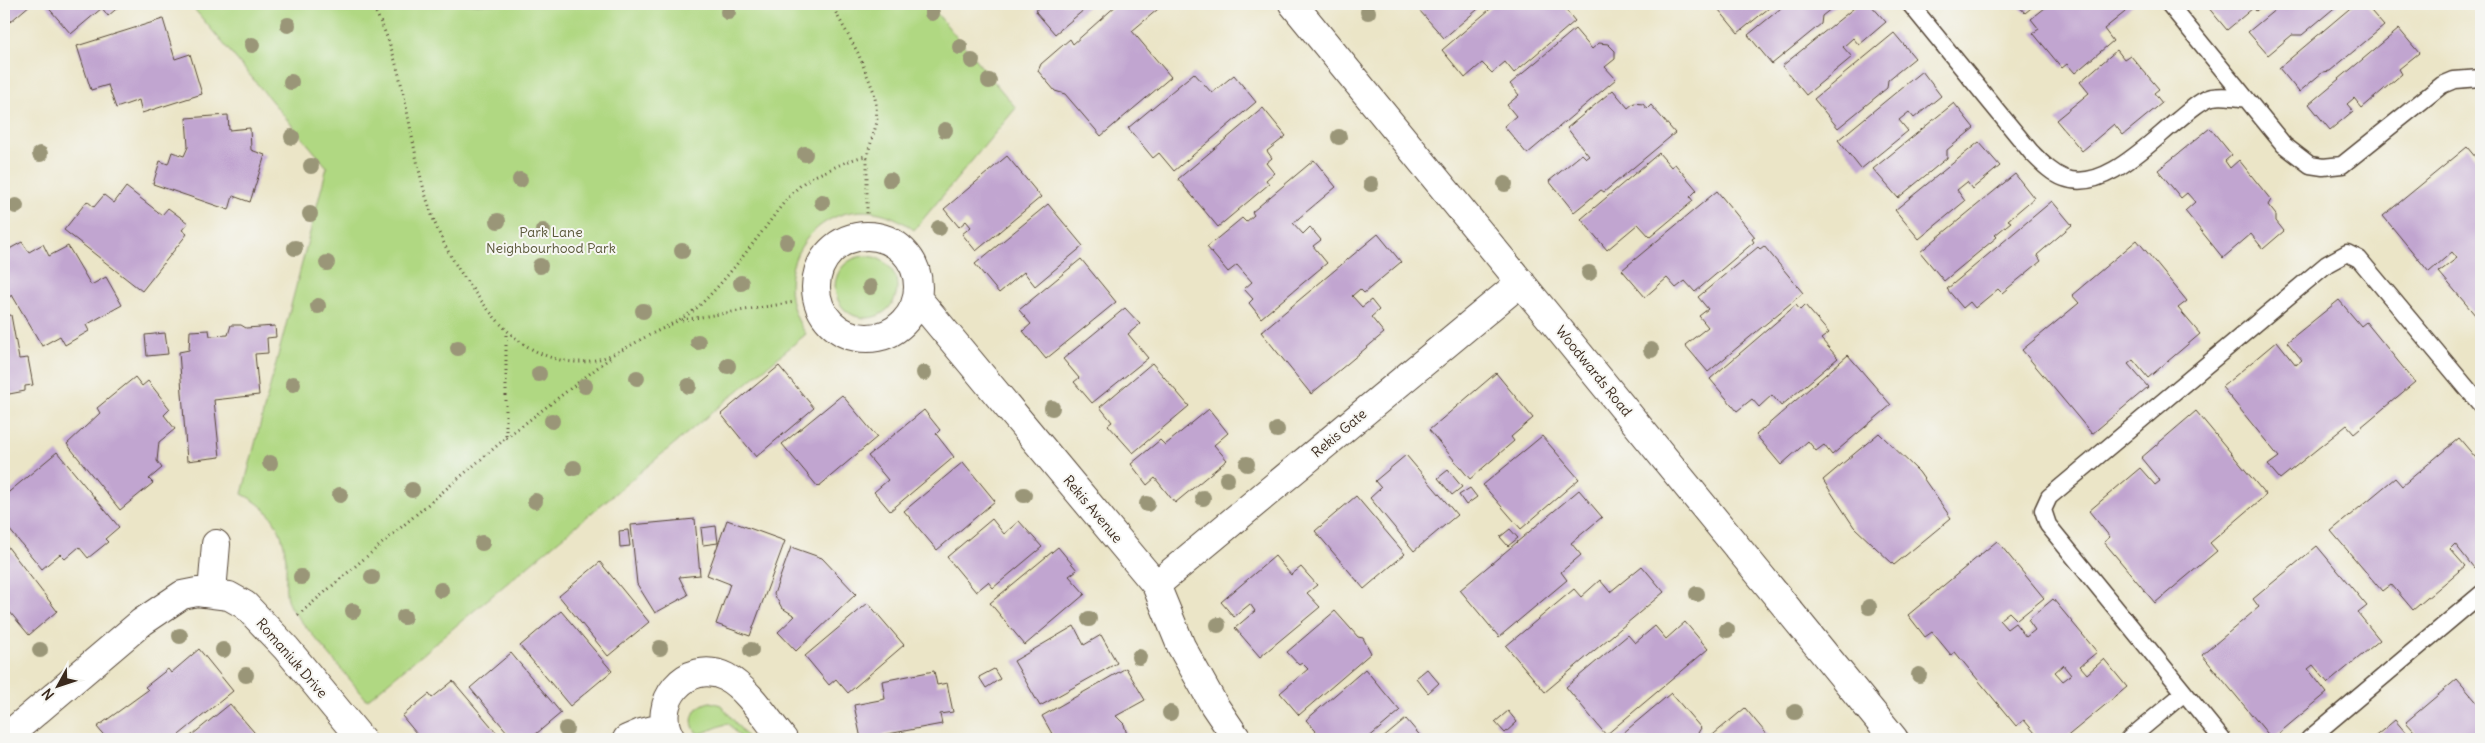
<svg xmlns="http://www.w3.org/2000/svg" width="2485" height="743" viewBox="0 0 2485 743" font-family="Delius,sans-serif">
<style>
.green{fill:#b0d882;stroke:#768150}
.building{fill:#c1a5d0;fill-rule:evenodd}
.lines{fill:none;stroke-linecap:round;stroke-linejoin:round}
.lane-casing{stroke:#554637;stroke-width:19}
.street-casing{stroke:#554637;stroke-width:30}
.path{stroke:#554637;stroke-width:3;stroke-dasharray:1 4;stroke-linecap:butt}
.lane{stroke:#fff;stroke-width:16}
.street{stroke:#fff;stroke-width:28}
.tree{fill:#9a9678}
.labels{text-anchor:middle;stroke-width:4;stroke-linejoin:round;paint-order:stroke}
.park-label{font-size:14px;fill:#585637;stroke:#f6f6f2}
.street-label{font-size:14px;fill:#3b2a1e;stroke:#f6f6f2}
</style>
<rect width="100%" height="100%" fill="#f6f6f2"/>
<filter id="ink" filterUnits="userSpaceOnUse"><feTurbulence type="fractalNoise" baseFrequency=".02" numOctaves="2"/><feDisplacementMap in="SourceGraphic" scale="10" xChannelSelector="R" yChannelSelector="G"/><feConvolveMatrix kernelMatrix="1 2 1 2 8 2 1 2 1" color-interpolation-filters="sRGB"/></filter>
<filter id="wash" filterUnits="userSpaceOnUse"><feTurbulence type="fractalNoise" baseFrequency=".0096" numOctaves="4" result="noise"/><feDisplacementMap in="SourceGraphic" scale="20" xChannelSelector="R" yChannelSelector="G"/><feGaussianBlur stdDeviation="1.12" result="paint"/><feColorMatrix in="noise" values="0 0 0 0 0 0 0 0 0 0 0 0 0 0 0 0 0 1.4 0 .05"/><feComposite in="paint" operator="in"/></filter>
<g filter="url(#wash)">
<rect width="100%" height="100%" fill="#ebe5c7"/>
<path class="green" d="M 190,4 L 929,4 L 1016,108 L 914,230 C 840,172 754,259 806,334 L 367,700 L 291,609 C 284,597 286,586 286,572 C 287,536 275,510 242,494 L 327,167 Z
M835 287a31 31 0 1 1 62 0a31 31 0 1 1-62 0Z
M 710,702 L 721,705 L 749,739 L 742,739 L 728,723 L 700,734 L 696,732 C 687,719 695,705 710,702 Z"/>
<g id="blocks">
<path class="building" d="M 4,4 L 31,4 L 10,22 L 4,15 Z
M 45,4 L 122,4 L 108,16 L 102,8 L 71,34 Z
M 1039,4 L 1091,4 L 1055,34 L 1036,12 Z
M 1118,4 L 1164,4 L 1132,31 L 1171,77 L 1101,136 L 1065,94 L 1055,91 L 1038,71 L 1041,64 L 1070,39 L 1073,44 Z
M 1425,4 L 1484,4 L 1444,38 L 1419,10 Z
M 1496,4 L 1561,4 L 1575,21 L 1514,73 L 1505,62 L 1492,73 L 1482,63 L 1465,78 L 1442,50 Z
M 1714,4 L 1774,4 L 1738,33 Z
M 1786,4 L 1837,4 L 1822,16 L 1821,24 L 1772,64 L 1748,35 Z
M 1859,4 L 1870,4 L 1886,22 L 1859,45 L 1853,38 L 1843,47 L 1852,57 L 1806,95 L 1782,66 Z
M 2008,4 L 2036,4 L 2025,13 L 2017,4 L 2012,8 Z
M 2050,4 L 2135,4 L 2104,29 L 2113,41 L 2075,73 L 2067,64 L 2062,68 L 2033,33 L 2039,29 L 2031,19 Z
M 2209,4 L 2264,4 L 2256,11 L 2253,8 L 2227,30 L 2207,6 Z
M 2282,4 L 2339,4 L 2302,35 L 2292,35 L 2268,55 L 2248,32 Z
M 2355,4 L 2365,4 L 2384,26 L 2330,71 L 2323,72 L 2299,92 L 2279,68 Z
M 163,19 L 175,59 L 190,54 L 202,94 L 142,113 L 139,100 L 116,108 L 108,85 L 91,90 L 77,46 Z
M 1575,29 L 1592,49 L 1599,43 L 1608,44 L 1615,51 L 1615,59 L 1605,67 L 1616,79 L 1527,154 L 1504,126 L 1516,116 L 1507,105 L 1519,95 L 1510,84 Z
M 2399,29 L 2419,53 L 2399,69 L 2402,74 L 2362,108 L 2354,98 L 2347,104 L 2353,111 L 2330,130 L 2309,104 Z
M 1894,33 L 1915,58 L 1888,80 L 1887,88 L 1838,128 L 1814,99 Z
M 2117,50 L 2124,59 L 2130,55 L 2159,89 L 2154,93 L 2162,103 L 2123,135 L 2114,124 L 2082,151 L 2056,120 L 2089,93 L 2080,82 Z
M 1922,71 L 1941,96 L 1914,118 L 1909,112 L 1899,120 L 1908,131 L 1861,169 L 1838,140 Z
M 1194,73 L 1212,93 L 1234,75 L 1256,102 L 1174,171 L 1159,153 L 1153,158 L 1128,128 Z
M 1613,90 L 1628,108 L 1634,103 L 1643,104 L 1647,109 L 1651,105 L 1675,133 L 1604,192 L 1601,190 L 1574,212 L 1549,181 L 1582,154 L 1586,158 L 1589,156 L 1567,128 Z
M 1954,103 L 1974,128 L 1947,150 L 1947,158 L 1898,198 L 1873,169 Z
M 1263,108 L 1286,136 L 1267,151 L 1272,158 L 1266,163 L 1274,173 L 1266,180 L 1269,184 L 1218,227 L 1178,179 Z
M 228,115 L 229,130 L 250,128 L 251,150 L 265,155 L 250,202 L 233,196 L 229,210 L 153,184 L 160,161 L 168,164 L 172,152 L 184,156 L 188,147 L 186,118 Z
M 2210,128 L 2232,155 L 2225,161 L 2230,168 L 2239,160 L 2271,200 L 2268,205 L 2276,215 L 2276,221 L 2284,231 L 2263,249 L 2251,234 L 2223,258 L 2185,211 L 2195,202 L 2187,193 L 2181,198 L 2158,170 Z
M 1979,142 L 2000,166 L 1972,189 L 1967,182 L 1957,190 L 1965,201 L 1919,239 L 1895,210 Z
M 2467,147 L 2481,164 L 2481,322 L 2439,272 L 2457,258 L 2452,252 L 2429,272 L 2383,216 Z
M 1659,153 L 1671,167 L 1675,164 L 1697,190 L 1690,197 L 1693,201 L 1650,237 L 1638,224 L 1607,250 L 1581,219 Z
M 1007,156 L 1041,197 L 976,251 L 962,234 L 971,227 L 966,221 L 959,227 L 944,209 Z
M 1314,160 L 1336,187 L 1293,223 L 1303,234 L 1310,227 L 1321,240 L 1313,246 L 1327,263 L 1261,318 L 1249,303 L 1253,299 L 1244,289 L 1252,282 L 1237,265 L 1228,272 L 1207,247 L 1242,218 L 1246,222 L 1254,215 L 1252,212 Z
M 2015,174 L 2034,198 L 2008,220 L 2011,222 L 1995,235 L 1997,237 L 1944,281 L 1920,252 Z
M 126,187 L 162,215 L 168,208 L 188,223 L 182,230 L 187,234 L 142,291 L 64,230 L 87,201 L 94,207 L 104,195 L 114,203 Z
M 1717,191 L 1755,237 L 1752,239 L 1754,242 L 1695,292 L 1685,281 L 1676,288 L 1667,278 L 1645,297 L 1622,270 Z
M 2052,201 L 2072,225 L 2037,255 L 2041,261 L 2002,293 L 1998,289 L 1975,308 L 1970,302 L 1963,308 L 1947,289 Z
M 1048,204 L 1083,246 L 1035,286 L 1024,272 L 999,293 L 975,264 Z
M 1378,234 L 1401,262 L 1364,293 L 1360,289 L 1352,296 L 1362,307 L 1371,300 L 1379,310 L 1371,317 L 1384,333 L 1311,394 L 1261,332 Z
M 2137,240 L 2187,301 L 2178,308 L 2200,334 L 2148,378 L 2133,360 L 2128,364 L 2148,387 L 2092,434 L 2022,350 L 2079,303 L 2072,295 Z
M 22,242 L 29,252 L 43,244 L 49,256 L 68,246 L 91,285 L 106,277 L 122,305 L 86,325 L 89,331 L 65,345 L 60,336 L 42,346 L 12,295 L 9,297 L 4,288 L 4,252 Z
M 1764,246 L 1803,293 L 1708,372 L 1685,345 L 1708,327 L 1699,316 L 1708,309 L 1698,297 L 1758,247 L 1760,249 Z
M 1081,259 L 1116,302 L 1046,359 L 1023,331 L 1031,324 L 1019,310 Z
M 2339,300 L 2361,326 L 2366,322 L 2415,382 L 2354,433 L 2347,425 L 2280,479 L 2268,465 L 2279,457 L 2222,387 L 2277,341 L 2296,365 L 2302,360 L 2287,342 Z
M 1796,305 L 1800,310 L 1805,305 L 1829,333 L 1821,339 L 1838,358 L 1781,406 L 1772,395 L 1759,407 L 1752,399 L 1737,411 L 1710,379 Z
M 1125,308 L 1140,324 L 1128,334 L 1148,358 L 1092,403 L 1074,382 L 1079,378 L 1063,359 Z
M 11,315 L 19,359 L 28,358 L 33,385 L 25,386 L 25,391 L 4,395 L 4,316 Z
M 231,325 L 241,325 L 246,328 L 275,326 L 276,337 L 267,338 L 268,353 L 255,354 L 259,395 L 214,400 L 220,457 L 187,461 L 179,352 L 189,350 L 190,331 L 209,330 L 210,336 L 228,335 Z
M 165,333 L 168,354 L 147,356 L 145,335 Z
M 1848,355 L 1891,405 L 1832,455 L 1824,445 L 1816,451 L 1808,441 L 1781,465 L 1756,435 Z
M 1152,363 L 1189,406 L 1133,453 L 1108,425 L 1112,422 L 1100,407 Z
M 779,366 L 814,408 L 756,457 L 721,414 Z
M 1496,373 L 1533,418 L 1511,437 L 1514,441 L 1470,479 L 1429,430 Z
M 135,377 L 142,386 L 148,381 L 170,409 L 164,415 L 175,429 L 159,442 L 157,461 L 162,468 L 149,479 L 153,483 L 120,510 L 67,444 L 100,413 L 97,408 Z
M 842,395 L 877,437 L 818,487 L 782,444 Z
M 1209,409 L 1228,433 L 1214,445 L 1227,460 L 1175,503 L 1155,478 L 1147,485 L 1131,464 L 1160,440 L 1165,445 Z
M 924,410 L 940,430 L 936,434 L 954,457 L 890,511 L 874,492 L 888,480 L 868,456 Z
M 2196,411 L 2266,495 L 2210,543 L 2217,551 L 2155,603 L 2104,542 L 2110,537 L 2089,511 L 2140,468 L 2155,485 L 2160,481 L 2141,458 Z
M 1879,433 L 1919,472 L 1951,518 L 1894,565 L 1854,527 L 1823,480 Z
M 1542,436 L 1579,479 L 1521,529 L 1483,485 Z
M 2459,438 L 2481,464 L 2481,562 L 2474,568 L 2455,544 L 2450,549 L 2465,566 L 2413,610 L 2391,584 L 2382,591 L 2331,531 L 2395,478 L 2402,486 Z
M 57,452 L 119,527 L 105,539 L 108,542 L 88,558 L 79,547 L 65,559 L 60,554 L 42,569 L 4,523 L 4,496 Z
M 1406,455 L 1457,515 L 1414,551 L 1370,498 L 1381,488 L 1375,481 Z
M 963,462 L 995,501 L 937,550 L 904,511 Z
M 1448,470 L 1462,487 L 1452,495 L 1438,478 Z
M 1470,488 L 1477,497 L 1466,505 L 1459,495 Z
M 1579,490 L 1602,517 L 1571,543 L 1581,555 L 1561,572 L 1567,580 L 1499,637 L 1460,590 Z
M 1356,496 L 1405,554 L 1364,589 L 1315,531 Z
M 695,519 L 700,575 L 679,577 L 688,595 L 655,613 L 637,584 L 631,525 Z
M 992,519 L 1004,534 L 1019,521 L 1042,547 L 993,588 L 988,582 L 976,592 L 947,557 Z
M 727,520 L 785,541 L 750,636 L 716,624 L 730,584 L 707,575 Z
M 716,526 L 718,543 L 703,545 L 701,528 Z
M 1510,529 L 1518,538 L 1508,546 L 1500,537 Z
M 628,530 L 630,546 L 620,547 L 619,531 Z
M 1997,541 L 2044,598 L 2017,620 L 2009,612 L 1999,620 L 2007,629 L 2015,623 L 2026,637 L 2035,630 L 2028,620 L 2053,599 L 2097,652 L 2080,666 L 2087,674 L 2104,659 L 2127,687 L 2064,739 L 2059,739 L 2056,736 L 2053,739 L 2040,739 L 2024,720 L 2016,726 L 1955,652 L 1951,655 L 1932,632 L 1925,637 L 1908,615 ZM 2063,665 L 2071,675 L 2063,681 L 2055,672 Z
M 4,542 L 57,611 L 29,635 L 4,605 Z
M 2317,546 L 2367,606 L 2358,613 L 2380,640 L 2328,683 L 2313,665 L 2308,669 L 2327,693 L 2272,739 L 2202,655 L 2259,607 L 2253,599 Z
M 791,547 L 822,558 L 856,594 L 796,651 L 778,632 L 795,616 L 782,608 L 774,594 Z
M 1058,547 L 1077,570 L 1069,576 L 1085,594 L 1025,645 L 990,603 Z
M 1275,556 L 1291,575 L 1301,567 L 1317,585 L 1307,593 L 1320,607 L 1260,657 L 1235,628 L 1255,611 L 1250,604 L 1234,617 L 1221,602 Z
M 600,562 L 649,622 L 608,656 L 559,596 Z
M 1642,566 L 1664,592 L 1545,692 L 1506,646 L 1574,589 L 1581,597 L 1600,580 L 1610,592 Z
M 868,603 L 904,645 L 848,693 L 836,679 L 829,685 L 805,656 Z
M 561,611 L 612,671 L 570,706 L 520,646 Z
M 1335,611 L 1358,637 L 1363,638 L 1371,653 L 1299,715 L 1280,693 L 1308,669 L 1302,663 L 1299,665 L 1287,652 Z
M 1685,622 L 1708,649 L 1606,735 L 1566,687 L 1628,635 L 1635,643 L 1655,626 L 1666,639 Z
M 1074,626 L 1084,645 L 1101,635 L 1117,663 L 1040,706 L 1014,661 Z
M 199,649 L 233,691 L 174,739 L 107,739 L 97,727 L 148,690 L 145,687 L 168,669 L 171,673 Z
M 2481,651 L 2481,662 L 2476,656 Z
M 511,653 L 561,713 L 530,739 L 513,739 L 470,688 Z
M 1126,668 L 1145,700 L 1116,716 L 1124,724 L 1127,735 L 1122,739 L 1055,739 L 1042,716 Z
M 994,669 L 1000,679 L 986,688 L 979,677 Z
M 1365,669 L 1400,711 L 1367,739 L 1323,739 L 1306,720 Z
M 1427,669 L 1439,683 L 1428,693 L 1416,678 Z
M 934,671 L 937,685 L 947,683 L 953,712 L 940,714 L 942,724 L 861,739 L 854,705 L 885,699 L 882,681 Z
M 2457,679 L 2481,707 L 2481,739 L 2421,739 L 2406,722 Z
M 453,681 L 502,739 L 421,739 L 402,716 L 429,694 L 432,698 Z
M 1671,693 L 1701,728 L 1698,733 L 1703,739 L 1616,739 Z
M 230,704 L 260,739 L 187,739 Z
M 1745,708 L 1769,737 L 1766,739 L 1708,739 Z
M 1508,711 L 1517,722 L 1505,733 L 1495,722 Z
M 1406,719 L 1423,739 L 1382,739 Z
M 2395,720 L 2411,739 L 2372,739 Z"/>
</g>
</g>
<g filter="url(#ink)">
<use href="#blocks" fill-opacity="0" stroke="#554637" stroke-width="1"/>
<g class="lines">
<g class="lane-casing">
<path id="lane" d="M 1910,4 L 2031,152 C 2041,162 2051,173 2064,178 C 2103,193 2149,143 2178,120 C 2188,112 2200,100 2212,97 C 2224,95 2235,97 2246,99
M 2169,4 L 2284,145 L 2310,165 L 2323,167 L 2342,165 L 2442,85 L 2454,80 L 2481,78
M 2129,739 L 2184,693
M 2222,739 L 2048,525 L 2043,510 L 2049,497 L 2327,264 L 2347,253 L 2359,259 L 2481,405
M 2309,739 L 2481,594"/>
</g>
<g class="street-casing">
<path id="street" d="M 1293,4 L 1894,739
M816 287a51 51 0 1 1 102 0a51 51 0 1 1-102 0Z
M 918,299 L 1156,585 L 1181,646 L 1214,705 L 1237,739
M 1156,585 L 1521,282
M 212,592 L 216,544
M 4,739 L 142,622 L 182,595 L 197,592 L 229,596 L 245,605 L 286,648 L 361,739
M 627,739 L 641,733 L 665,727
M 671,739 C 649,704 687,657 726,677 C 747,688 768,721 783,739"/>
</g>
<path class="path" d="M 371,4 C 408,66 407,142 430,209 C 441,245 463,278 486,307 C 507,333 527,352 560,360 C 590,367 615,355 640,340 C 660,329 682,321 699,306 C 724,282 744,255 765,228 C 776,213 787,197 801,185 C 811,176 825,172 837,166 C 847,162 857,157 867,156
M 831,4 L 858,53 L 874,92 L 876,104 L 877,122 L 867,156 L 867,216
M 682,320 L 795,302
M 506,438 L 610,358
M 298,615 L 506,438 L 506,332"/>
<use href="#lane" class="lane"/>
<use href="#street" class="street"/>
</g>
<g class="tree">
<circle cx="728" cy="12" r="8"/>
<circle cx="1368" cy="12" r="8"/>
<circle cx="932" cy="13" r="8"/>
<circle cx="288" cy="25" r="8"/>
<circle cx="252" cy="45" r="8"/>
<circle cx="960" cy="47" r="8"/>
<circle cx="972" cy="61" r="8"/>
<circle cx="989" cy="81" r="8"/>
<circle cx="291" cy="82" r="8"/>
<circle cx="945" cy="130" r="8"/>
<circle cx="292" cy="137" r="8"/>
<circle cx="1339" cy="137" r="8"/>
<circle cx="40" cy="154" r="8"/>
<circle cx="805" cy="154" r="8"/>
<circle cx="311" cy="166" r="8"/>
<circle cx="520" cy="180" r="8"/>
<circle cx="890" cy="180" r="8"/>
<circle cx="1371" cy="184" r="8"/>
<circle cx="1505" cy="184" r="8"/>
<circle cx="822" cy="202" r="8"/>
<circle cx="16" cy="206" r="8"/>
<circle cx="310" cy="214" r="8"/>
<circle cx="498" cy="221" r="8"/>
<circle cx="939" cy="228" r="8"/>
<circle cx="543" cy="231" r="8"/>
<circle cx="787" cy="242" r="8"/>
<circle cx="295" cy="248" r="8"/>
<circle cx="682" cy="251" r="8"/>
<circle cx="327" cy="263" r="8"/>
<circle cx="540" cy="266" r="8"/>
<circle cx="1589" cy="273" r="8"/>
<circle cx="741" cy="283" r="8"/>
<circle cx="870" cy="287" r="8"/>
<circle cx="318" cy="306" r="8"/>
<circle cx="643" cy="311" r="8"/>
<circle cx="698" cy="342" r="8"/>
<circle cx="458" cy="348" r="8"/>
<circle cx="1651" cy="350" r="8"/>
<circle cx="728" cy="366" r="8"/>
<circle cx="924" cy="373" r="8"/>
<circle cx="539" cy="374" r="8"/>
<circle cx="637" cy="378" r="8"/>
<circle cx="293" cy="384" r="8"/>
<circle cx="585" cy="386" r="8"/>
<circle cx="689" cy="386" r="8"/>
<circle cx="1052" cy="408" r="8"/>
<circle cx="552" cy="421" r="8"/>
<circle cx="1277" cy="430" r="8"/>
<circle cx="270" cy="463" r="8"/>
<circle cx="1247" cy="464" r="8"/>
<circle cx="574" cy="468" r="8"/>
<circle cx="1227" cy="479" r="8"/>
<circle cx="412" cy="490" r="8"/>
<circle cx="340" cy="495" r="8"/>
<circle cx="1024" cy="495" r="8"/>
<circle cx="1203" cy="498" r="8"/>
<circle cx="535" cy="501" r="8"/>
<circle cx="1147" cy="504" r="8"/>
<circle cx="482" cy="543" r="8"/>
<circle cx="301" cy="577" r="8"/>
<circle cx="372" cy="577" r="8"/>
<circle cx="441" cy="590" r="8"/>
<circle cx="1697" cy="594" r="8"/>
<circle cx="1869" cy="607" r="8"/>
<circle cx="353" cy="611" r="8"/>
<circle cx="404" cy="617" r="8"/>
<circle cx="1089" cy="619" r="8"/>
<circle cx="1218" cy="625" r="8"/>
<circle cx="1727" cy="630" r="8"/>
<circle cx="180" cy="636" r="8"/>
<circle cx="660" cy="648" r="8"/>
<circle cx="40" cy="650" r="8"/>
<circle cx="223" cy="650" r="8"/>
<circle cx="751" cy="650" r="8"/>
<circle cx="1139" cy="657" r="8"/>
<circle cx="246" cy="675" r="8"/>
<circle cx="1919" cy="675" r="8"/>
<circle cx="1795" cy="712" r="8"/>
<circle cx="1170" cy="713" r="8"/>
<circle cx="566" cy="729" r="8"/>
</g>
</g>
<g class="labels">
<g class="park-label">
<text x="551" y="237">Park Lane<tspan x="551" dy="16">Neighbourhood Park</tspan></text>
</g>
<g class="street-label">
<text transform="translate(1594 371) rotate(51)" y="5">Woodwards Road</text>
<text transform="translate(1339 433) rotate(-40)" y="5">Rekis Gate</text>
<text transform="translate(1093 509) rotate(50)" y="5">Rekis Avenue</text>
<text transform="translate(292 658) rotate(49)" y="5">Romaniuk Drive</text>
</g>
</g>
<rect width="2485" height="743" fill="none" stroke="#f6f6f2" stroke-width="20"/>
<g transform="translate(58 686) rotate(230)" stroke="#f6f6f2" stroke-width="4" paint-order="stroke">
<path d="M0-4L9 19L0 12L-9 19Z" fill="#3b2a1e"/>
<text y="-8" font-size="14" font-weight="bold" text-anchor="middle" fill="#3b2a1e">N</text>
</g>
</svg>
